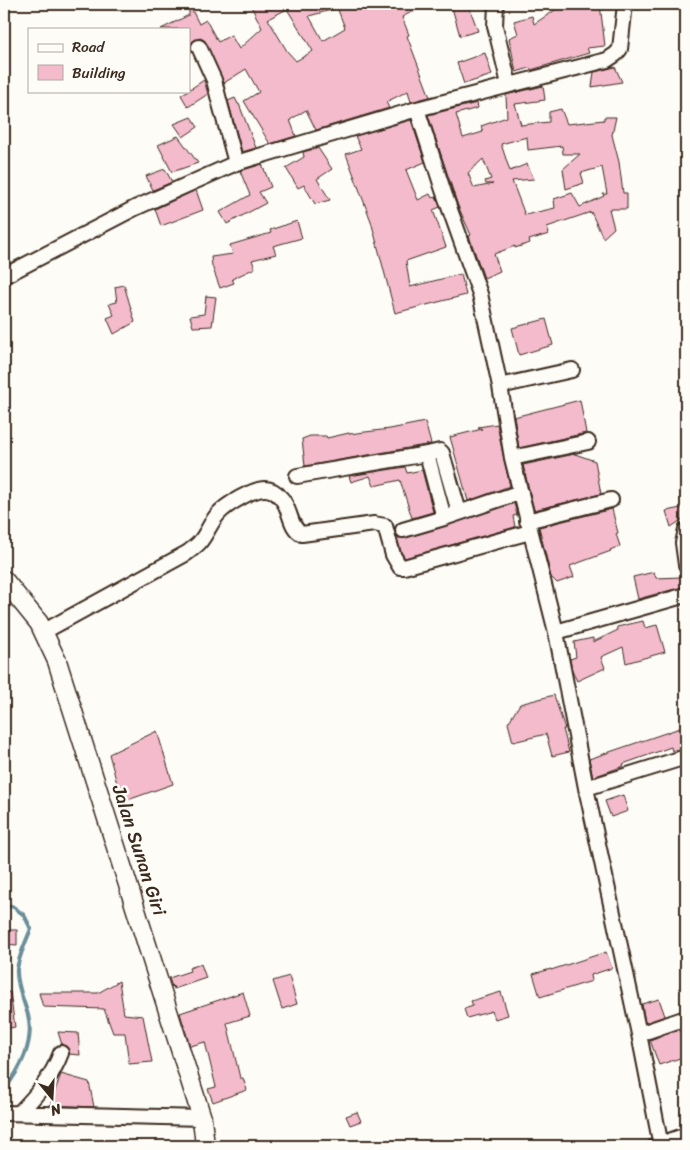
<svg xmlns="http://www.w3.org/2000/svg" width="690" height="1150" viewBox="0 0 690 1150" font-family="Sriracha,sans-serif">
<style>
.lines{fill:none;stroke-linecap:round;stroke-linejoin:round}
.stream{stroke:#6a8e99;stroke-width:4}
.building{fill:#f4bbcd;stroke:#3b2a1e;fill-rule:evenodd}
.minor-casing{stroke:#3b2a1e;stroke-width:18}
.tertiary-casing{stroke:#3b2a1e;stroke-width:21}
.minor{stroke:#fdfcf7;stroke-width:14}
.tertiary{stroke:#fdfcf7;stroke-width:18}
.labels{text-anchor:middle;stroke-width:5;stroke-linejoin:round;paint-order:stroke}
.street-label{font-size:19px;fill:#3b2a1e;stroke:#fdfcf7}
</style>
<rect width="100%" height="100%" fill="#fdfcf7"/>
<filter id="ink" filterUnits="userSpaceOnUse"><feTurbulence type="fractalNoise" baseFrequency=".02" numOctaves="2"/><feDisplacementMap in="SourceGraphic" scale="10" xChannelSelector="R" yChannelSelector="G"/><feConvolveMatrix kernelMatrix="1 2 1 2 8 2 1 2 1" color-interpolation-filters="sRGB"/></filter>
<g filter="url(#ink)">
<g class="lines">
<path class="stream" d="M 4,907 L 12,906 L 24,915 L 31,929 C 26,941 19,956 17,969 C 16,984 24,1001 28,1015 C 35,1042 20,1070 4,1090"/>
</g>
<path class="building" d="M 189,4 L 199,24 L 206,20 L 218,42 L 231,35 L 239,49 L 262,28 L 250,4 L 342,4 L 342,7 L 309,16 L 323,41 L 345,28 L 338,10 L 353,4 L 427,4 L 402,17 L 409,35 L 407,36 L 430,97 L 411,102 L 408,91 L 386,102 L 389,108 L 316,130 L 306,110 L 290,120 L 296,136 L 270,144 L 244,101 L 259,92 L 246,69 L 224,83 L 204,40 L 200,38 L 189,44 L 189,29 L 161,29 L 189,15 ZM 287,9 L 313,51 L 296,61 L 287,51 L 268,19 Z
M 451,4 L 468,4 L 478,31 L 460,36 Z
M 571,4 L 600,4 L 605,46 L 587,48 L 589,53 L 531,70 L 530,68 L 516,72 L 509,38 L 518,34 L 514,21 L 532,16 L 534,24 L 558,8 Z
M 485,53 L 492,75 L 464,84 L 457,63 Z
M 615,67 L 622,82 L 592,87 L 594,72 Z
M 204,80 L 208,94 L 188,107 L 181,95 Z
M 543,86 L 545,100 L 515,104 L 521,125 L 549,122 L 549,112 L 561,109 L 567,124 L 604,120 L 604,117 L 616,117 L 612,135 L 619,162 L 623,193 L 627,193 L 627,209 L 609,209 L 614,228 L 603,238 L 591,212 L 547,227 L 549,234 L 529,240 L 530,243 L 515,248 L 515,246 L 494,254 L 500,271 L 484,278 L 469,236 L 471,235 L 458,206 L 428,115 L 477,103 L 478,108 L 456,114 L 463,138 L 483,132 L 481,126 L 507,117 L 506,95 ZM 527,137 L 528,150 L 562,146 L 563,154 L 580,154 L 563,169 L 566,189 L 584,183 L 581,173 L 602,167 L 607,194 L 603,194 L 604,196 L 580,207 L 572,193 L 554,199 L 555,208 L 525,215 L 512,181 L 534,179 L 527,164 L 510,171 L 501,144 ZM 483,159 L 491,179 L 485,181 L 486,184 L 493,184 L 474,188 L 468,173 Z
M 235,98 L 238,104 L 239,104 L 256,148 L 242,152 L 228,101 Z
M 191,117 L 198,127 L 183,137 L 174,124 Z
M 411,120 L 425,162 L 406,170 L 418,200 L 430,194 L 432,198 L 436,197 L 440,207 L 433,210 L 446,247 L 406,261 L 410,287 L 461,274 L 466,295 L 395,313 L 371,221 L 346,154 L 361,149 L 355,136 Z
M 178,136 L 198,163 L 172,172 L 158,145 Z
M 318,148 L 332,169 L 317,179 L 330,200 L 315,204 L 304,185 L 298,188 L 286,168 L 304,157 L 303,152 Z
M 262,164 L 271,187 L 259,192 L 266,203 L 227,224 L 220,212 L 250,195 L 240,171 Z
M 165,169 L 172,182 L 153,190 L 146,176 Z
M 196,190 L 203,210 L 161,226 L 155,209 Z
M 297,221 L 302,238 L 273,246 L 276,254 L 252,260 L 255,268 L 232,279 L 234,283 L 220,288 L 212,266 L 211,257 L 233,254 L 230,245 L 271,233 L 270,230 Z
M 124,285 L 135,322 L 114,334 L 107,318 L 114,315 L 109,304 L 117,302 L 115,287 Z
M 206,296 L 216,297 L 212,326 L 193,327 L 190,316 L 204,314 Z
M 546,319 L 553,345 L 519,355 L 512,328 Z
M 580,400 L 586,433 L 519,448 L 514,417 Z
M 425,422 L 431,444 L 305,466 L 302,439 L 310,436 L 326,436 L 327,438 L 349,433 L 349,434 L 390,429 Z
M 497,424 L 504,460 L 510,486 L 468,501 L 450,437 L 482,429 L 478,427 Z
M 575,454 L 595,461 L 601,494 L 534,510 L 523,465 Z
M 405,467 L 407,473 L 422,470 L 433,512 L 412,518 L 400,480 L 374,486 L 370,476 L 351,482 L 349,476 Z
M 514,503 L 517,515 L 513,516 L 515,527 L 405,558 L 401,552 L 397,538 L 405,538 L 446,526 Z
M 686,507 L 686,517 L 671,527 L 666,511 Z
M 612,509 L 618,533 L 616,534 L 620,546 L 610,550 L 611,551 L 570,566 L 574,577 L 557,583 L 551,577 L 539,527 Z
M 654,572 L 656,578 L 681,577 L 682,587 L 638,599 L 633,577 Z
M 643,621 L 645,628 L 657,625 L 665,652 L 626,663 L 623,647 L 601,657 L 605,668 L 577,681 L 572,671 L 570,659 L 576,657 L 574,642 L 593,638 L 593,642 L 618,630 L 617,627 Z
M 554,695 L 565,729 L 563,729 L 569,752 L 552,756 L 546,734 L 513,742 L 508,723 L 520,704 Z
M 686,726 L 686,746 L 672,751 L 671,747 L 623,764 L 624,766 L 593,777 L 589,759 Z
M 157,731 L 173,784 L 122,802 L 109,754 Z
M 623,795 L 628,811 L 611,817 L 605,801 Z
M 4,930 L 17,930 L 17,945 L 4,944 Z
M 606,952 L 612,968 L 591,975 L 592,981 L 540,997 L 533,974 L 551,969 L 551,970 Z
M 201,964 L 206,978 L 174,989 L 173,986 L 172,987 L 169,978 L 190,971 L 189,968 Z
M 289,976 L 297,1004 L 282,1009 L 273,981 Z
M 119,981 L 124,1014 L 143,1016 L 152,1062 L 129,1064 L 125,1033 L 113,1033 L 104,1009 L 43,1007 L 39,993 L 98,993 Z
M 10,992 L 15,1027 L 4,1029 L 4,993 Z
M 243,992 L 250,1016 L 227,1023 L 240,1078 L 243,1078 L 247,1090 L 213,1102 L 208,1089 L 216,1087 L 205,1042 L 190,1046 L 180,1013 Z
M 501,992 L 508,1015 L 495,1019 L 492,1011 L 467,1018 L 464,1009 L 473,1006 L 471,1001 Z
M 659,999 L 665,1016 L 645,1023 L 642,1004 Z
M 680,1029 L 681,1034 L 686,1032 L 686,1056 L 659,1065 L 650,1040 Z
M 58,1032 L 78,1033 L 80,1055 L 69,1054 L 68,1048 L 62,1045 Z
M 61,1074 L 89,1082 L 94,1107 L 50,1105 Z
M 357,1112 L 361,1121 L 350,1125 L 346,1116 Z"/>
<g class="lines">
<g class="minor-casing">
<path id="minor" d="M 496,4 L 495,26 L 509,84
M 199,47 L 214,80 L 219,100 L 236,163
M 417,109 L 443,190 L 480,294 L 500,386 L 512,458 L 556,632 L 586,788 L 639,1034 L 661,1146
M 4,276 L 135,208 L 236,163 L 417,109 L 607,60 L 616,54 L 620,49 L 625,4
M 500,386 L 572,370
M 427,454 L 440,451 L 442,453 L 459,512
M 512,458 L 588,442
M 297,476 L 427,454 L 444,518 L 521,492
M 527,521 L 611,500
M 403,530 L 444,518
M 686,530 L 683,543 L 686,565
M 43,632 L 187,553 C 191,550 195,547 199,543 C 207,534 210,523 218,514 C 226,505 252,489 265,489 C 272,489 277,493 281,498 C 291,508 289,528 302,534 L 374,524 L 385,526 L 393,555 L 400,567 L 404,567 L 530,532
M 556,632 L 686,595
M 586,788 L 686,757
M 639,1034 L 686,1018
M 4,1113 L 202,1118
M 19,1113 C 37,1095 52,1077 61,1053
M 655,1146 L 686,1135"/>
</g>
<g class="tertiary-casing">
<path id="tertiary" d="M 4,580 L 39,623 L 57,661 L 202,1118 L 205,1146"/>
</g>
<use href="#minor" class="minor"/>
<use href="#tertiary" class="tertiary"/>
</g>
</g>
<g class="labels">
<g class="street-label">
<text transform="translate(140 850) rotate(72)" y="7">Jalan Sunan Giri</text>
</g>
</g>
<rect width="690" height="1150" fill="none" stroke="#fdfcf7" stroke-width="20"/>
<rect x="10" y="10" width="670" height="1130" fill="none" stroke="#3b2a1e" stroke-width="2" filter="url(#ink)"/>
<rect x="28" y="28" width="162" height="65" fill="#fdfcf7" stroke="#afa8a0"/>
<rect x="38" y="44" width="25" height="8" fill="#fdfcf7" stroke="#afa8a0"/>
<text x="72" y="52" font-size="15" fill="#3b2a1e">Road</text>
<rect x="38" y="65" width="25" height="15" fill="#f4bbcd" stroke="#afa8a0"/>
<text x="72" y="78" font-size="15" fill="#3b2a1e">Building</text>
<g transform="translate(52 1098) rotate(162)" stroke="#fdfcf7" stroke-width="4" paint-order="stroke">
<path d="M0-4L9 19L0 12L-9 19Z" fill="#3b2a1e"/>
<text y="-8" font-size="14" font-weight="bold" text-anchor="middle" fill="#3b2a1e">N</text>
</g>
</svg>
